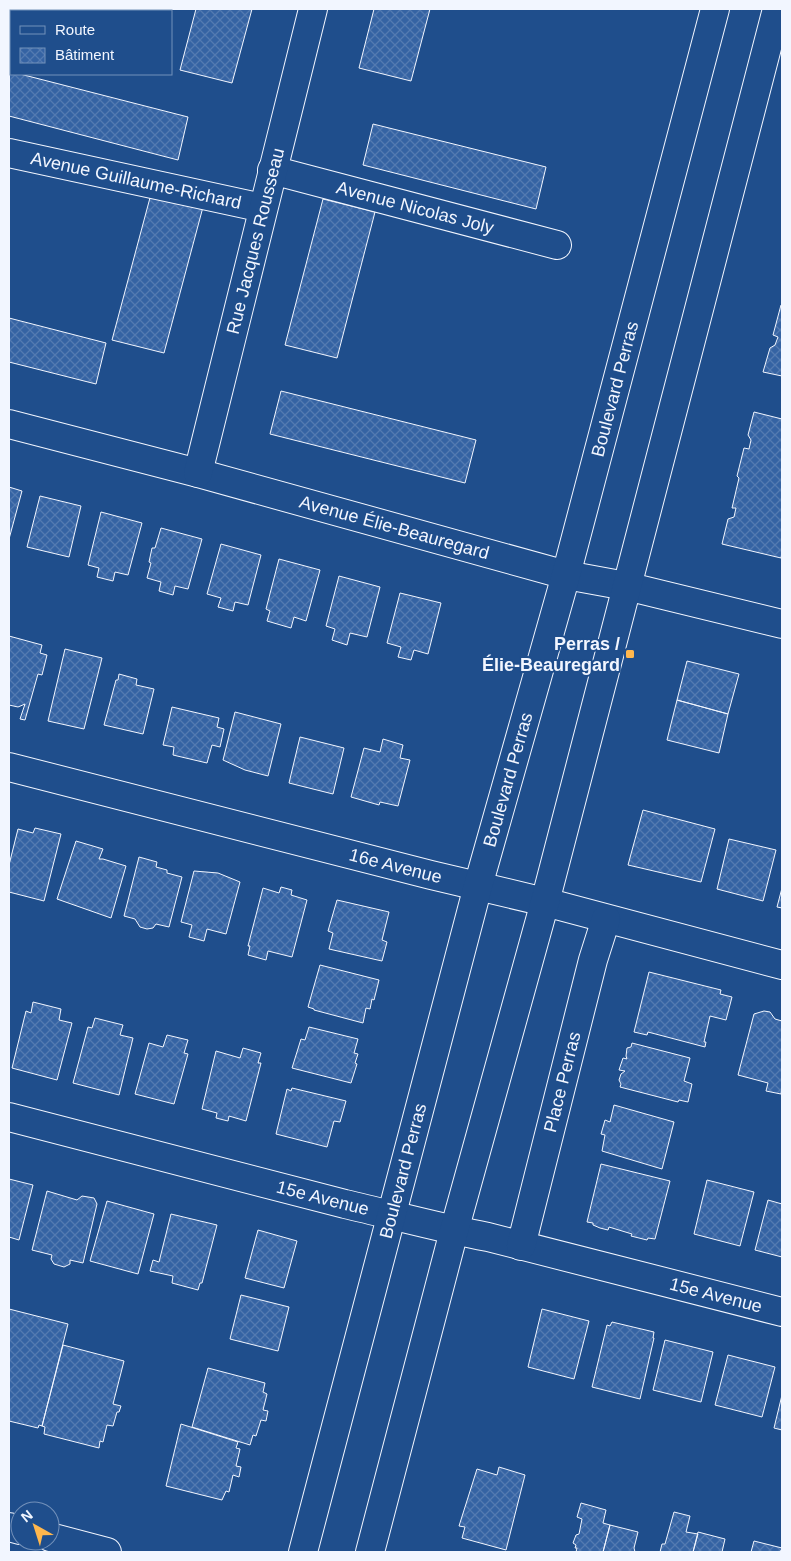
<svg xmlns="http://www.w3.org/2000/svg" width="791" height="1561" viewBox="0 0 791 1561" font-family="Arial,sans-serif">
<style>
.building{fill:url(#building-cross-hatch);stroke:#f2f6ff}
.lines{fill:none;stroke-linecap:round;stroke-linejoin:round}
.minor-casing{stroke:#f2f6ff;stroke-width:30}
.major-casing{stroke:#f2f6ff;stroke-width:30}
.minor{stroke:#1f4e8c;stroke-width:28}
.major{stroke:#1f4e8c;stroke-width:28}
.poi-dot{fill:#ffb74d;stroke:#1f4e8c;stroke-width:2}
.labels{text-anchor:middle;stroke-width:4;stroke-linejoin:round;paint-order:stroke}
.street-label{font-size:18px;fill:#f2f6ff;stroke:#1f4e8c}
.poi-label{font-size:18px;font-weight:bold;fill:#f2f6ff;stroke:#1f4e8c;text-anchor:end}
</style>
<defs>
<pattern id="building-cross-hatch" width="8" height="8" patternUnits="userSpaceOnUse" patternTransform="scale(1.25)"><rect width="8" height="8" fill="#3563a3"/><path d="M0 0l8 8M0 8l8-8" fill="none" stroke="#537ab1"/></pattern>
</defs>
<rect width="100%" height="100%" fill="#1f4e8c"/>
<path class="building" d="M 196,9 L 252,9 L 232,83 L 180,70 Z
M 374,9 L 430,9 L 411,81 L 359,68 Z
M 9,71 L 11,71 L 11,74 L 20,74 L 188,117 L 178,160 L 9,116 Z
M 373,124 L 546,167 L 536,209 L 363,165 Z
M 151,194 L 203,207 L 164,353 L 112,340 Z
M 323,199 L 375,212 L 337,358 L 285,345 Z
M 781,305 L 782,305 L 782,376 L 763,372 L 770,348 L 775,345 L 778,337 L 773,335 Z
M 9,318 L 106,343 L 96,384 L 9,362 Z
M 281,391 L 476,440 L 465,483 L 270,434 Z
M 754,412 L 782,419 L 782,552 L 781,558 L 722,544 L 728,519 L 734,517 L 736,508 L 732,508 L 739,478 L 737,476 L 744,448 L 749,449 L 751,440 L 748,435 Z
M 9,487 L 22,491 L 9,539 Z
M 40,496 L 81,506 L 69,557 L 27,547 Z
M 101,512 L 142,523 L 128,575 L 115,572 L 113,581 L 97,577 L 99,568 L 88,565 Z
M 161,528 L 202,539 L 188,589 L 175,586 L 173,595 L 159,591 L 161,582 L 147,578 L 151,563 L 149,562 L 152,548 L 155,548 Z
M 221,544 L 261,555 L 248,605 L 235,602 L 233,611 L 218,607 L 221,598 L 207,594 Z
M 279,559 L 320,570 L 306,621 L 294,617 L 291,628 L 267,621 L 270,611 L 266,609 Z
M 339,576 L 380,587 L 367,637 L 350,633 L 347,645 L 332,640 L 335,629 L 326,626 Z
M 400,593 L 441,603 L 428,654 L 414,650 L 411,660 L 398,657 L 401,647 L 387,643 Z
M 9,636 L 42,645 L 40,653 L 47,655 L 42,675 L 38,674 L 25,720 L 20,719 L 25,704 L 18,707 L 9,705 Z
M 65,649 L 102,658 L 84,729 L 48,721 Z
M 687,661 L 739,674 L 728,714 L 677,700 Z
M 119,674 L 137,679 L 136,685 L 154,689 L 143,734 L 104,725 L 116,680 L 118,680 Z
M 677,700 L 728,714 L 719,753 L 667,740 Z
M 172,707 L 219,718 L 217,727 L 224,729 L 220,747 L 212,745 L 207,763 L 173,755 L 174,747 L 163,745 Z
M 235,712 L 281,724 L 268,776 L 245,770 L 223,760 Z
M 300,737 L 344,748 L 333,794 L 289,783 Z
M 383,739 L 403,745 L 400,758 L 410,760 L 398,806 L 380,802 L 379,805 L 351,797 L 364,748 L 380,752 Z
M 643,810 L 715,829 L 701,882 L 628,865 Z
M 35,828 L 61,834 L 44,901 L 9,892 L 9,865 L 18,829 L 33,833 Z
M 729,839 L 776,850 L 763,901 L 717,889 Z
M 76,841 L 103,849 L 99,859 L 103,859 L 126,866 L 111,918 L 57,899 Z
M 139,857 L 157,862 L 156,867 L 167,870 L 167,873 L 182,877 L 169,927 L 156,924 L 153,928 L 147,929 L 140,927 L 135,919 L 124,916 Z
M 194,871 L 218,873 L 240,882 L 226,934 L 207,929 L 204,941 L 189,937 L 192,925 L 181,922 Z
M 281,887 L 292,890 L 291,895 L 307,900 L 292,957 L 268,951 L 266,960 L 248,955 L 250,946 L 248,946 L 263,888 L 279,893 Z
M 782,888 L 782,908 L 777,907 Z
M 337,900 L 389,912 L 382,940 L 387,942 L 382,961 L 329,949 L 333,933 L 328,931 Z
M 320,965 L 379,980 L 374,1000 L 372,999 L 370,1009 L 366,1008 L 363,1023 L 314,1010 L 314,1009 L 308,1007 Z
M 649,972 L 721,990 L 720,994 L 732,997 L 726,1020 L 710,1016 L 704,1042 L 706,1042 L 705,1047 L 648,1032 L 647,1035 L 634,1032 Z
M 33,1002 L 61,1009 L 59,1020 L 72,1023 L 57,1080 L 12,1068 L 26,1011 L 31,1013 Z
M 764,1011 L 770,1012 L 775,1019 L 782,1021 L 782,1087 L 781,1094 L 766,1091 L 768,1083 L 738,1075 L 754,1014 Z
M 95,1018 L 123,1025 L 120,1035 L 133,1038 L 119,1095 L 73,1083 L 88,1027 L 92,1028 Z
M 309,1027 L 358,1039 L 354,1053 L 358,1054 L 355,1063 L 357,1064 L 351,1083 L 292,1068 L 301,1039 L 305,1040 Z
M 167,1035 L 188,1040 L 184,1053 L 188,1054 L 174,1104 L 135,1094 L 149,1043 L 163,1047 Z
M 632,1043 L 690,1058 L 684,1081 L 692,1084 L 688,1102 L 679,1100 L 678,1102 L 620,1087 L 621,1084 L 619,1080 L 621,1074 L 625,1071 L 619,1070 L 623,1058 L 627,1059 L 626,1056 L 627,1048 L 631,1047 Z
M 243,1048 L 261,1053 L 258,1063 L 261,1063 L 246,1121 L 229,1116 L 228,1121 L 216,1118 L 217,1113 L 202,1109 L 216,1051 L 240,1058 Z
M 292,1088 L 346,1101 L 340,1122 L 334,1121 L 327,1147 L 276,1134 L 287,1089 L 291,1091 Z
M 614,1105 L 674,1122 L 662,1169 L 602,1151 L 605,1135 L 601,1134 L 605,1120 L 610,1122 Z
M 601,1164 L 670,1181 L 655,1239 L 648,1238 L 647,1240 L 631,1236 L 632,1234 L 609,1227 L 608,1230 L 600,1228 L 593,1225 L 593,1223 L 587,1222 Z
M 9,1179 L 33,1185 L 19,1240 L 9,1237 Z
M 707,1180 L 754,1192 L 740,1246 L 694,1234 Z
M 47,1191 L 77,1200 L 82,1196 L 94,1198 L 97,1204 L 83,1263 L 70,1260 L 70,1264 L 64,1267 L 54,1264 L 51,1259 L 52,1255 L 32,1250 Z
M 768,1200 L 782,1204 L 782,1257 L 755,1250 Z
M 107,1201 L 154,1214 L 138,1274 L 90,1261 Z
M 171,1214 L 217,1225 L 202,1283 L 200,1283 L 198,1290 L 172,1283 L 173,1276 L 150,1271 L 153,1260 L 159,1262 Z
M 258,1230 L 297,1241 L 284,1288 L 245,1278 Z
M 241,1295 L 289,1307 L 278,1351 L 230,1339 Z
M 9,1309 L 68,1324 L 42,1426 L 39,1425 L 38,1428 L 9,1421 Z
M 542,1309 L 589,1321 L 574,1379 L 528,1367 Z
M 612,1322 L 654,1332 L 653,1338 L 654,1338 L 640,1399 L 592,1387 L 607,1325 L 610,1326 Z
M 665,1340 L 713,1352 L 701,1402 L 653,1390 Z
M 63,1345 L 124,1361 L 113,1404 L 121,1406 L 119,1412 L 117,1412 L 113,1426 L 107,1425 L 103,1442 L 100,1441 L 99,1448 L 44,1434 L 45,1427 L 42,1426 Z
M 728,1355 L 775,1367 L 762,1417 L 715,1405 Z
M 208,1368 L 265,1383 L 263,1392 L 267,1394 L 263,1410 L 268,1411 L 266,1421 L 261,1420 L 256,1436 L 253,1435 L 250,1445 L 192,1427 Z
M 782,1395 L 782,1430 L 774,1428 Z
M 181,1424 L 238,1442 L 236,1448 L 240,1449 L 236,1466 L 241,1467 L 239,1477 L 233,1475 L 229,1492 L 226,1491 L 222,1500 L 166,1486 Z
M 499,1467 L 525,1475 L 506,1550 L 462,1538 L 465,1527 L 459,1526 L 477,1469 L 497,1475 Z
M 581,1503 L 606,1510 L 603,1523 L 610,1525 L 603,1552 L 576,1552 L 577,1548 L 575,1548 L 576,1545 L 573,1543 L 576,1535 L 579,1534 L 582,1519 L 577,1517 Z
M 674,1512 L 690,1516 L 686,1532 L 698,1534 L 693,1552 L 660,1552 L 662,1544 L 665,1544 Z
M 610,1525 L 638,1532 L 634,1548 L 635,1552 L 603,1552 Z
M 698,1532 L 725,1539 L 722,1552 L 693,1552 Z
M 754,1541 L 782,1548 L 782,1550 L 781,1550 L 780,1552 L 751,1552 Z"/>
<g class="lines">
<g class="minor-casing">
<g id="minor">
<path id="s1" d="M 9,153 L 263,208"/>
<path id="s2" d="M 272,170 L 557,245"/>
<path id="s3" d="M 9,424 L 198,473 L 566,575 L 626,586 L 782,624"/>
<path id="s4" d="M 198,473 L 313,9"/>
<path id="s5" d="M 9,767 L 431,875 L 545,902 L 782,965"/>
<path id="s6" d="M 9,1117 L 345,1204 C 393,1215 440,1228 488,1237 L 782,1312"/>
<path id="s7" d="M 521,1246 L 593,960 L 606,919"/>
<path d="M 9,1527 L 20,1530"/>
<path d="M 50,1537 L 107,1552"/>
</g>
</g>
<g class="major-casing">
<g id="major">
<path id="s8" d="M 303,1552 L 478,886 L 566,575 L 715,9"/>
<path d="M 370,1552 L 454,1231 L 545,902 L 777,9"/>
</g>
</g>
<use href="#minor" class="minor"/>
<use href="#major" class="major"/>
</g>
<rect class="poi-dot" x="625" y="649" width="10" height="10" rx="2.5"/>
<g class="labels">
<g class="street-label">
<text dy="6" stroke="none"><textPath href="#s1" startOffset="130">Avenue Guillaume-Richard</textPath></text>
<text dy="6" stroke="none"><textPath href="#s2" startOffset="148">Avenue Nicolas Joly</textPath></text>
<text dy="6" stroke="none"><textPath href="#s4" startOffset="239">Rue Jacques Rousseau</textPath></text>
<text dy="6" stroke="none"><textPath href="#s8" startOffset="1204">Boulevard Perras</textPath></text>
<text dy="6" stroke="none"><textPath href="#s3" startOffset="399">Avenue Élie-Beauregard</textPath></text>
<text dy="6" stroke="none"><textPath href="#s8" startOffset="799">Boulevard Perras</textPath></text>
<text dy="6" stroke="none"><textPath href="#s5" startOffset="399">16e Avenue</textPath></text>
<text dy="6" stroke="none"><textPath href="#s7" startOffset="169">Place Perras</textPath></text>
<text dy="6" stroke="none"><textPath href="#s8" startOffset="394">Boulevard Perras</textPath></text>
<text dy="6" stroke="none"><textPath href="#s6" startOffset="324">15e Avenue</textPath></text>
<text dy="6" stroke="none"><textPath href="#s6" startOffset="729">15e Avenue</textPath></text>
</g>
<g class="poi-label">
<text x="620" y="650">Perras /<tspan x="620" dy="21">Élie-Beauregard</tspan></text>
</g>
</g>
<rect width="791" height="1561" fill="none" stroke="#f2f6ff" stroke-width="20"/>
<rect x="10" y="10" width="162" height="65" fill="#1f4e8c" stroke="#7391ba"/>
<rect x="20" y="26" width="25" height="8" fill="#1f4e8c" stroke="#7391ba"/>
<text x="55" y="35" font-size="15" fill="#f2f6ff">Route</text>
<rect x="20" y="48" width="25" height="15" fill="url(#building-cross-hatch)" stroke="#7391ba"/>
<text x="55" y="60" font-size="15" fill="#f2f6ff">Bâtiment</text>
<g transform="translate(35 1526) rotate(321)"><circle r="24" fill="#1f4e8c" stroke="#7391ba"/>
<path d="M0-4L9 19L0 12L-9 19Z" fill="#ffb74d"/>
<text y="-8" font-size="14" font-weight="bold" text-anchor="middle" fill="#f2f6ff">N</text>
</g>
</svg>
